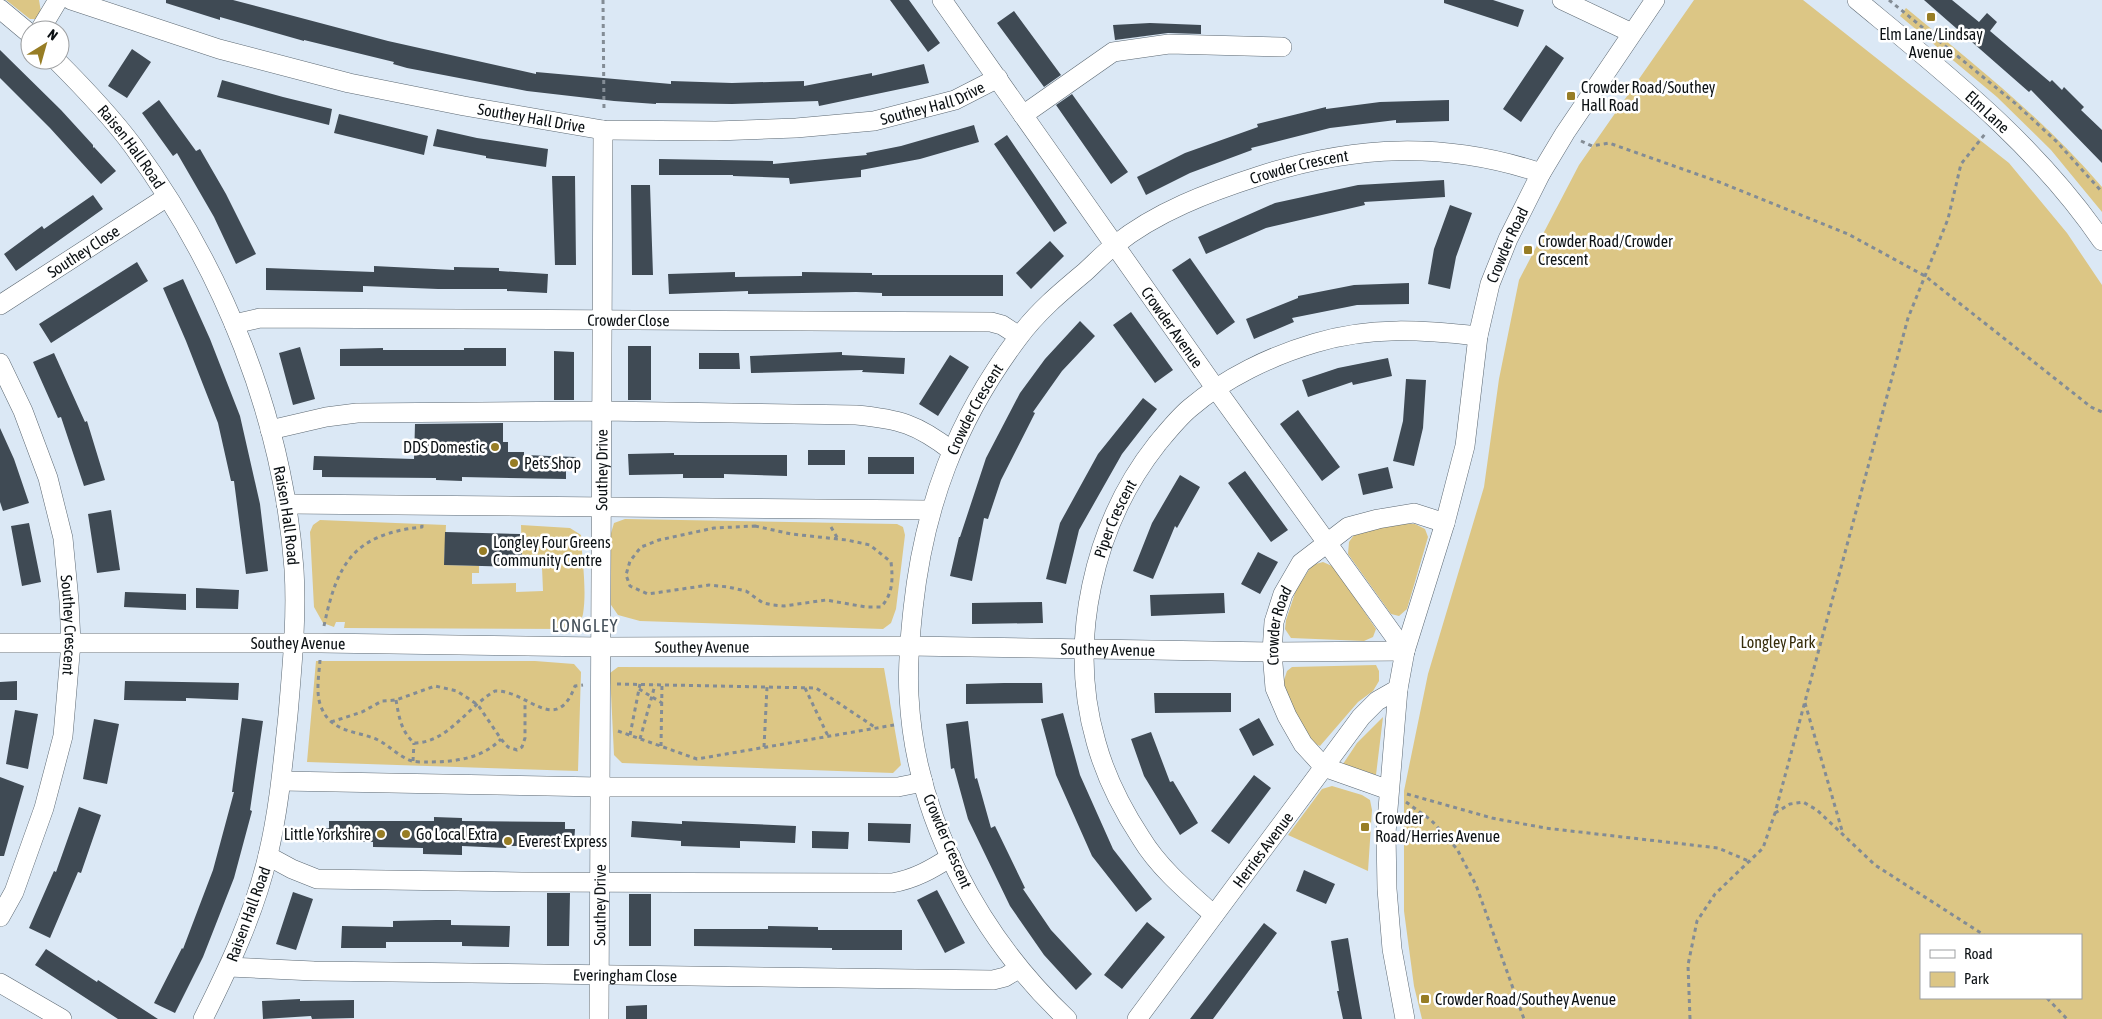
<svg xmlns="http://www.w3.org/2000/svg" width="2102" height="1019" viewBox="0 0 2102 1019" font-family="'Asap Condensed',sans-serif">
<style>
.green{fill:#dcc685;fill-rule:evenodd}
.building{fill:#3f4a54}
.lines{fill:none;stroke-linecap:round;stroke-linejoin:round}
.minor-casing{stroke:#5c6872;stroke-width:20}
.path{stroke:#838c95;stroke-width:3;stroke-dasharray:4 4;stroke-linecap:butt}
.minor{stroke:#fff;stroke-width:19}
.poi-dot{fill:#977d25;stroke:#fff;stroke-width:2}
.labels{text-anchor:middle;stroke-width:5;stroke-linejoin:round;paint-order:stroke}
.poi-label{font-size:16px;fill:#0b1013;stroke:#fff;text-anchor:start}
.street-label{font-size:16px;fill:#0b1013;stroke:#fff}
.park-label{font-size:16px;fill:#362c0a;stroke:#fff}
.neighbourhood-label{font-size:18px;letter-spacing:1px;fill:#48535d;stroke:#fff}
</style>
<rect width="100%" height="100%" fill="#dbe8f5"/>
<path class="green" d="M 6,0 L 39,0 L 41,12 L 36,19 L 30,19 Z
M 1694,0 L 1803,0 L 2009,163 L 2067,233 L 2102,285 L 2102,1019 L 1422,1019 L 1414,986 L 1404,911 L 1404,791 L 1428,674 L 1484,487 L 1499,379 L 1519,280 L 1579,165 ZM 1921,935 L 2081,935 L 2081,998 L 1921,998 Z
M 1906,8 C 1975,65 2044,119 2102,187 L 2102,212 L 2051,150 L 1997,97 L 1900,16 Z
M 625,519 L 897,524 L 903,527 L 905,535 L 896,609 L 891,623 L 883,629 L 640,621 L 618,615 L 609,602 L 609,540 L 614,523 Z
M 320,520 L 446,525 L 444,565 L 479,566 L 479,573 L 472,573 L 472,584 L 516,583 L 516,592 L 543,591 L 542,567 L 520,567 L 520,562 L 522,561 L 521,525 L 570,528 L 581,535 C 582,560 587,589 583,614 C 582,620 577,625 572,629 L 344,628 L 345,622 L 336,622 L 334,627 L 323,623 L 314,607 L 310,532 L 313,525 Z
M 1399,523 L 1415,524 L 1425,529 L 1428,537 L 1407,609 L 1399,616 L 1391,614 L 1348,554 L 1349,542 L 1354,535 L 1367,528 Z
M 1323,562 L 1332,566 L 1339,574 L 1376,629 L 1373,637 L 1364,641 L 1291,638 L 1285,629 L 1286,620 L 1296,590 L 1312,565 Z
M 316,661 L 535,661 L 574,664 L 581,672 L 578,771 L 307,762 Z
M 1376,665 L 1379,671 L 1379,681 L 1373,691 L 1358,702 L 1320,746 L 1311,742 L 1292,709 L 1283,683 L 1287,671 L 1292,667 Z
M 618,667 L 884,668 L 901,765 L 893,773 L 622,763 L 614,755 L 610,673 Z
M 1383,717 L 1376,775 L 1343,764 L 1357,743 Z
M 1332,786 L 1362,795 L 1370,800 L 1372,810 L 1368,871 L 1288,835 L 1322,789 Z"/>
<path class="building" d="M 166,0 L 233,0 L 388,41 L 536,74 L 536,72 L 671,84 L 671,81 L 732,83 L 804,81 L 804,86 L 872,73 L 872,76 L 924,64 L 929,83 L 819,106 L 818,101 L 732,104 L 656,103 L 656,104 L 614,101 L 527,91 L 407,68 L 393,64 L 394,62 L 304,40 L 304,41 L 220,17 L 220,20 L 166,3 Z
M 890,0 L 909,0 L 940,43 L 928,52 Z
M 1444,0 L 1493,0 L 1524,10 L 1518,27 L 1444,3 Z
M 1924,0 L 1952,0 L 1979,22 L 1987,13 L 1997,22 L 1990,31 L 2050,82 L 2052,80 L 2062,90 L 2064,87 L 2084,107 L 2081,110 L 2102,130 L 2102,163 L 2031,90 L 2029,92 Z
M 1014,11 L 1061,75 L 1044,87 L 997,23 Z
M 1150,23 L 1201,25 L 1201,34 L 1168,33 L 1115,40 L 1113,25 Z
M 1546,45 L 1564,58 L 1521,122 L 1503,109 Z
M 132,49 L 151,62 L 127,98 L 108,86 Z
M 0,50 L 61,110 L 93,145 L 93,148 L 94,147 L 116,171 L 101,184 L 50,128 L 0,78 Z
M 222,80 L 283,97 L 332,109 L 329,125 L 217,97 Z
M 1072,94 L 1128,172 L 1111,184 L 1056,105 Z
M 159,100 L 196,151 L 200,149 L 226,194 L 256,254 L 236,264 L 214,217 L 177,153 L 173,156 L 142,113 Z
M 1449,100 L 1449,121 L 1396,123 L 1396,120 L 1330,128 L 1251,148 L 1252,150 L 1190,173 L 1146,195 L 1137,177 L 1185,153 L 1258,127 L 1257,124 L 1326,107 L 1326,109 L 1380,102 Z
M 339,114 L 428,136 L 424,155 L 334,133 Z
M 974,125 L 979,142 L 920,159 L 861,170 L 861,177 L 790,184 L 789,178 L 733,176 L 733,175 L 659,175 L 659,159 L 773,161 L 773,164 L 867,155 L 866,153 L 901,146 Z
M 437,129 L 477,138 L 548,149 L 546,167 L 486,158 L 486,156 L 433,146 Z
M 1007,135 L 1067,223 L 1054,232 L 994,144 Z
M 552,176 L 575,176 L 576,265 L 555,265 Z
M 1444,180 L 1445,197 L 1364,202 L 1365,205 L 1266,228 L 1206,254 L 1198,237 L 1275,203 L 1358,185 Z
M 631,185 L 650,185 L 653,275 L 632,275 Z
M 93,195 L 103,209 L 16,271 L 4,254 L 42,226 L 44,229 Z
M 1450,205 L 1472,213 L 1456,257 L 1450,289 L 1428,284 L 1434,249 Z
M 1050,241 L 1064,256 L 1031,289 L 1016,273 Z
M 1190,258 L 1235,322 L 1217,335 L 1172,270 Z
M 137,262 L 148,281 L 51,343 L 39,324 Z
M 374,266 L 454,270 L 454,267 L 499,268 L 499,271 L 548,274 L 547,293 L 507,291 L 507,289 L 438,289 L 363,286 L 363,292 L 266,290 L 266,268 L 374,272 Z
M 735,272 L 735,277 L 802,276 L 802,272 L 872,273 L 872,275 L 1003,275 L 1003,296 L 882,296 L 882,293 L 856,292 L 748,294 L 748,291 L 669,294 L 668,274 Z
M 183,279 L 210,339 L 240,416 L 260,504 L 268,571 L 246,574 L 234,481 L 231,481 L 218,423 L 186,341 L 163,288 Z
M 1409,283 L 1409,304 L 1357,305 L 1292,318 L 1294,322 L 1254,339 L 1246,319 L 1298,298 L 1298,296 L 1354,285 Z
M 1131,312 L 1173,370 L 1155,383 L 1113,325 Z
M 1080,321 L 1095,336 L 1062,371 L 1033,412 L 1035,413 L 1001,480 L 988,519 L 984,518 L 972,581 L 950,576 L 959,537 L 960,537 L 986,458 L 1020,393 L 1045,359 Z
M 628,346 L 651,346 L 651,400 L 628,400 Z
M 300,347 L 315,399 L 293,405 L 279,353 Z
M 383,348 L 383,350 L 464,350 L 464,348 L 506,348 L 506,366 L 340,366 L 340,349 Z
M 554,351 L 574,352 L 574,400 L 554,400 Z
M 842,352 L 842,355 L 905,358 L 904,374 L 862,372 L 863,370 L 751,373 L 750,356 Z
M 54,353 L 85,422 L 87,421 L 105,480 L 84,486 L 61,417 L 58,418 L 33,362 Z
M 699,353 L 739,353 L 740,369 L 699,369 Z
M 950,355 L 969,367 L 938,416 L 919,404 Z
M 1388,358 L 1392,376 L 1353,385 L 1352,382 L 1308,397 L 1302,380 L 1338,368 Z
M 1406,379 L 1426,380 L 1423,428 L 1414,466 L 1393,461 L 1403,421 Z
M 1143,398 L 1157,409 L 1122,454 L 1079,530 L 1066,584 L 1046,579 L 1060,523 L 1098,454 Z
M 1298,410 L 1340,467 L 1322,481 L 1280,424 Z
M 503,423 L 503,442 L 508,442 L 508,452 L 524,452 L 524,455 L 576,457 L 575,471 L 566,470 L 566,479 L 462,477 L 462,481 L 436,480 L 436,478 L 322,477 L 322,470 L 313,470 L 314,456 L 414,459 L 415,424 Z
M 0,428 L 14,459 L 29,503 L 3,511 L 0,502 Z
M 808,450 L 845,450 L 845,465 L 808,465 Z
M 674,453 L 674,455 L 787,455 L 787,476 L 724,474 L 724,478 L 683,478 L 683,474 L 629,475 L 628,454 Z
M 868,457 L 914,457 L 914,474 L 868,474 Z
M 1388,467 L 1393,488 L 1363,495 L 1358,474 Z
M 1245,471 L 1288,530 L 1271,542 L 1228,483 Z
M 1180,475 L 1200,487 L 1177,528 L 1175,526 L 1153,579 L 1133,571 L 1152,523 Z
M 111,510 L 120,570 L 97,573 L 88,514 Z
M 29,523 L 41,582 L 22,586 L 11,526 Z
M 445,532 L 520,534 L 520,539 L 522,540 L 522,562 L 520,562 L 520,567 L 444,565 Z
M 1258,552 L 1278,562 L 1260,594 L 1241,584 Z
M 196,588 L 239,590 L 238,609 L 196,608 Z
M 125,592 L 186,594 L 186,610 L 124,607 Z
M 1224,593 L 1225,613 L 1151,616 L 1150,595 Z
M 1042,602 L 1043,623 L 972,624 L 972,603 Z
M 17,681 L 17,700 L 0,700 L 0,682 Z
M 125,681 L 239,683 L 238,700 L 186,698 L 186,701 L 124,700 Z
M 1004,683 L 1042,683 L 1043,703 L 966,704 L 966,684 Z
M 1154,693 L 1231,693 L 1231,712 L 1155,713 Z
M 15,710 L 38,714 L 28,769 L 6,764 Z
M 1063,713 L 1080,775 L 1113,849 L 1152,899 L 1136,912 L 1092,856 L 1056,775 L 1041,719 Z
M 242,718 L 263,721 L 250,810 L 252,811 L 234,878 L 203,957 L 175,1013 L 154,1003 L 182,948 L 183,949 L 213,870 L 234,792 L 232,792 Z
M 1259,718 L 1274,745 L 1253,756 L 1239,729 Z
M 94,719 L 119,724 L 107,784 L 83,779 Z
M 968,721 L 975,779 L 977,778 L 991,828 L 995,826 L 1025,888 L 1023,889 L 1051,930 L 1092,974 L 1076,990 L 1044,955 L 1010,906 L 968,819 L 954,768 L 951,769 L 946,724 Z
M 1151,732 L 1170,782 L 1173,781 L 1198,823 L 1180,835 L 1144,776 L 1131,739 Z
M 1254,775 L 1271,788 L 1229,844 L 1211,831 Z
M 0,777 L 24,786 L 4,856 L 0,856 Z
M 79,807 L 101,815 L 81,873 L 78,872 L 50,938 L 29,928 L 54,871 L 56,872 Z
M 434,817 L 462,818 L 462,821 L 565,822 L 565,829 L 575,829 L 574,843 L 523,843 L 523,846 L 507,846 L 506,848 L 462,846 L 462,855 L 423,854 L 423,848 L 373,847 L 373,842 L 319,842 L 319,828 L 329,828 L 329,821 L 434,821 Z
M 632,821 L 682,824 L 682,821 L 796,826 L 795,843 L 740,841 L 740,848 L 681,846 L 681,841 L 631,837 Z
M 868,823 L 911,824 L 910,843 L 868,841 Z
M 812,831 L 849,832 L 848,849 L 812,848 Z
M 1304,870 L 1335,884 L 1326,904 L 1296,891 Z
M 937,890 L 965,943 L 945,953 L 917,900 Z
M 293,892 L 313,899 L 296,950 L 276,944 Z
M 547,893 L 570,893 L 569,946 L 547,946 Z
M 629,894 L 651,894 L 651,946 L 629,946 Z
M 436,920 L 451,920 L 451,925 L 510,926 L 509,947 L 462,946 L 462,942 L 386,942 L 386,948 L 341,948 L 342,926 L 393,927 L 393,921 Z
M 1147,922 L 1165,937 L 1122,989 L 1104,975 Z
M 1264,923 L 1277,933 L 1213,1019 L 1190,1019 Z
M 768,926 L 818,927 L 818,930 L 902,930 L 902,950 L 832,950 L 832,948 L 694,946 L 694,929 L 768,929 Z
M 1348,938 L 1354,974 L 1362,1019 L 1343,1019 L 1337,991 L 1339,991 L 1331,941 Z
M 46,949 L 97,982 L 98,980 L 158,1019 L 118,1019 L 35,965 Z
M 300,999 L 300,1001 L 354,1000 L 354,1018 L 312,1019 L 311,1016 L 263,1019 L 262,1001 Z
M 647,1005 L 647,1019 L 626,1019 L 626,1006 Z"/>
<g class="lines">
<g class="minor-casing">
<g id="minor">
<path id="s1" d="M 71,0 L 219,49 L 349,83 L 464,106 L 603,130 L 716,131 L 796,128 L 874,121 L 955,100 L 998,78"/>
<path id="s2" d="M 942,0 L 1216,389 L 1405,651"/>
<path d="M 1562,0 L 1632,33"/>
<path id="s3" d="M 1857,0 C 1945,73 2037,145 2102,241"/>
<path d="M 0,9 L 30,34"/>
<path d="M 40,30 L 58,0"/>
<path id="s4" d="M 56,60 C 83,87 110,115 133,146 C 223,269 283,417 294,569 C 297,618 292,667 288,715 C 283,762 279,809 268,855 C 255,912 229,967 203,1019"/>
<path d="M 1023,115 L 1113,52 L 1169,44 L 1282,47"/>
<path id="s5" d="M 0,305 L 167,197"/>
<path id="s6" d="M 234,324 L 260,318 L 991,322 L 1002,325 L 1019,336"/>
<path id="s7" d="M 0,363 L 23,411 L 48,478 L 63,538 L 69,601 L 71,643 L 63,736 L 44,808 L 14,892 L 0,917"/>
<path d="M 270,430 L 326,417 L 357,413 L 602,411 L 856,415 C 899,419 917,424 952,451"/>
<path d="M 286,504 L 930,510"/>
<path id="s8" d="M 0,643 L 321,643 L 601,647 L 909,646 L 1272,652 L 1405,651"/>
<path d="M 282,781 L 600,787 L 898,787 L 923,782"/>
<path id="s9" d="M 1389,790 L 1324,767 L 1303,744 L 1287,716 L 1275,688 L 1272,652 L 1274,622 L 1283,594 L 1301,563 L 1348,527 L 1378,519 L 1414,513 L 1445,523"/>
<path d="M 268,856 L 292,869 L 317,879 L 522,882 L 892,883 C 915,879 932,869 951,857"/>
<path id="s10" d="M 1214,915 C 1188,892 1159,868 1141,838 C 1122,809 1105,775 1096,742 C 1067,642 1093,525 1157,444 C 1167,432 1178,418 1190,408 C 1225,378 1271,356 1315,343 C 1371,326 1422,330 1478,336"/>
<path id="s11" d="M 229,967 L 314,971 L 993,980 L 1005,977 L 1018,969"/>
<path d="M 0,983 L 62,1019"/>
<path id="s12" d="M 599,1019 L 603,130"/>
<path id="s13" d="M 1067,1019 C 979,936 915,817 909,696 C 907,667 910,637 913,609 C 924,506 956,421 1018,338 C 1037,312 1061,292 1085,272 C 1095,263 1104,253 1115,245 C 1156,212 1209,192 1259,176 C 1354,145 1445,141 1541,173"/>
<path id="s14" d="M 1137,1019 L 1361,717 L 1377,701 L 1398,689"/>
<path id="s15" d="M 1405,1019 L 1392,949 L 1387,889 L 1386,833 L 1398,689 L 1405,651 L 1445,523 L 1465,446 L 1478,336 L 1490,284 L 1508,239 L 1541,173 L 1565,133 L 1655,0"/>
</g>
</g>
<path class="path" d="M 603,0 L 604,112
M 1889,0 L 2016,104 L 2057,142 L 2102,192
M 1581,141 L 1592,146 L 1609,143 L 1722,183 L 1848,234 L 1925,276 L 2091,407 L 2102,412
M 755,526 L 791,534 L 847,540 L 870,545 L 891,562 C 893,579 893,594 881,607 L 866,607 L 826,600 L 784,606 L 773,605 L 763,603 L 746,591 L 728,587 L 709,585 L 648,594 L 630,586 L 626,575 L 630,561 L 641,547 L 659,540 L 714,528 Z
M 831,527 L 838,539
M 324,626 C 337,563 354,534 422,527 L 422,524
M 320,660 C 319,675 315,695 322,709 C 332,732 356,731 376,739 C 389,745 399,757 412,761 C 416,762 423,762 427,762 C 454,762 482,759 501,739
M 617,684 L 816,688 L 876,728
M 805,688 L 828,736
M 639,689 L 662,703
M 396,700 C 399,717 401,731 414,743 C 448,743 468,706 495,691 C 528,690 556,737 575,686 L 583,685
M 1805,703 L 1843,834
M 331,722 L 362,712 L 382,701 L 396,700 L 435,686 L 457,691 L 478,705 L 501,739 L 508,747 L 517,750 L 522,747 L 525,738 L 525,700
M 618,731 L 697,759 L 894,725
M 630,735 L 640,684
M 640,739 L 655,685
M 661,746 L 662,684
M 764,747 L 767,687
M 413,761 L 414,743
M 1407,794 L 1492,818 L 1545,828 L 1718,848 L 1751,862
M 1406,802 L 1431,820 L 1457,849 L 1476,885 L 1524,1019
M 1775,813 L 1790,804 L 1803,802 L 1817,810 L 1875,865 L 1984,935
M 2047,998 L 2067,1019
M 1690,1019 L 1688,965 L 1697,921 L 1715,894 L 1763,848 L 1775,813 L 1908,318 L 1948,219 L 1961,164 L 1985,134"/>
<use href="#minor" class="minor"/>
</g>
<g class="poi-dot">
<rect x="1926" y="12" width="10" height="10" rx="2.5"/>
<rect x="1566" y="91" width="10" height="10" rx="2.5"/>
<rect x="1523" y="245" width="10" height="10" rx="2.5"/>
<circle cx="495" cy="447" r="5"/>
<circle cx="514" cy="463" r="5"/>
<circle cx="483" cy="551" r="5"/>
<rect x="1360" y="822" width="10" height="10" rx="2.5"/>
<circle cx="381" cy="834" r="5"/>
<circle cx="406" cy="834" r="5"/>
<circle cx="508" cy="841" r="5"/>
<rect x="1420" y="994" width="10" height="10" rx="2.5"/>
</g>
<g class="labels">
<g class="poi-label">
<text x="1931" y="40" text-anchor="middle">Elm Lane/Lindsay<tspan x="1931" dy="18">Avenue</tspan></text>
<text x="1581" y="93">Crowder Road/Southey<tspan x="1581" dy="18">Hall Road</tspan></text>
<text x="1538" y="247">Crowder Road/Crowder<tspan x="1538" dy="18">Crescent</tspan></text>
<text x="485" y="453" text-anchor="end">DDS Domestic</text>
<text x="524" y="469">Pets Shop</text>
<text x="493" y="548">Longley Four Greens<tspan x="493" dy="18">Community Centre</tspan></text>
<text x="1375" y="824">Crowder<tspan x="1375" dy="18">Road/Herries Avenue</tspan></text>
<text x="371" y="840" text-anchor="end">Little Yorkshire</text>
<text x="416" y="840">Go Local Extra</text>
<text x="518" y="847">Everest Express</text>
<text x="1435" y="1005">Crowder Road/Southey Avenue</text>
</g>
<g class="street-label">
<text dy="6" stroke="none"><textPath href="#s1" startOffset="881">Southey Hall Drive</textPath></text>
<text dy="6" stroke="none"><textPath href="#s3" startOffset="172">Elm Lane</textPath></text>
<text dy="6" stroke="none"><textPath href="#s1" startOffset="476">Southey Hall Drive</textPath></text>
<text dy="6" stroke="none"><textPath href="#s4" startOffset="115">Raisen Hall Road</textPath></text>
<text dy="6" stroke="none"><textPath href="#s13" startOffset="1086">Crowder Crescent</textPath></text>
<text dy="6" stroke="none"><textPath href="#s15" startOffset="791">Crowder Road</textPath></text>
<text dy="6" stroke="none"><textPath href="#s5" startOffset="99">Southey Close</textPath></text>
<text dy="6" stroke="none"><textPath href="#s6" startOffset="395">Crowder Close</textPath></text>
<text dy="6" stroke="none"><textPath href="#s2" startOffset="400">Crowder Avenue</textPath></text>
<text dy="6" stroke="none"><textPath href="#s13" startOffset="666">Crowder Crescent</textPath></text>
<text dy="6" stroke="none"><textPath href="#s12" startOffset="549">Southey Drive</textPath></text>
<text dy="6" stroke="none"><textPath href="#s4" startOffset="520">Raisen Hall Road</textPath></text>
<text dy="6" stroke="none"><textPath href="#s10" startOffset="442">Piper Crescent</textPath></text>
<text dy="6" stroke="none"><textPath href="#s7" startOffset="274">Southey Crescent</textPath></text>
<text dy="6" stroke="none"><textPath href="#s9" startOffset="226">Crowder Road</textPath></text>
<text dy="6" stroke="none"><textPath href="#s8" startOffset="298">Southey Avenue</textPath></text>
<text dy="6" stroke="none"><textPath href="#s8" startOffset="702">Southey Avenue</textPath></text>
<text dy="6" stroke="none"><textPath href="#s8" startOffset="1108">Southey Avenue</textPath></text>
<text transform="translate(948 841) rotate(67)" y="6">Crowder Crescent</text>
<text dy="6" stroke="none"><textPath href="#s14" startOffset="211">Herries Avenue</textPath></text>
<text dy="6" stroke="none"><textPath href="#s12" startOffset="114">Southey Drive</textPath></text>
<text transform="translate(248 914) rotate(-70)" y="6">Raisen Hall Road</text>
<text dy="6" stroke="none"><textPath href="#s11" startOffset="396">Everingham Close</textPath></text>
</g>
<g class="park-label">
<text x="1778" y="648">Longley Park</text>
</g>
<g class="neighbourhood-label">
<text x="585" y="632">LONGLEY</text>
</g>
</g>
<rect x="1920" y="934" width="162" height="65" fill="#ffffff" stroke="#9d9fa1"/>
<rect x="1930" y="950" width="25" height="8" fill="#ffffff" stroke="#9d9fa1"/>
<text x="1964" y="959" font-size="15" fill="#0b1013">Road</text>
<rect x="1930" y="972" width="25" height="15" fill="#dcc685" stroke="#9d9fa1"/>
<text x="1964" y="984" font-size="15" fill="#0b1013">Park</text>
<g transform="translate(45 45) rotate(37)"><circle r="24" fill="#ffffff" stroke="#9d9fa1"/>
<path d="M0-4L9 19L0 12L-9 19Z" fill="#977d25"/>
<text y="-8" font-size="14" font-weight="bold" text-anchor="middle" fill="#0b1013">N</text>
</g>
</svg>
